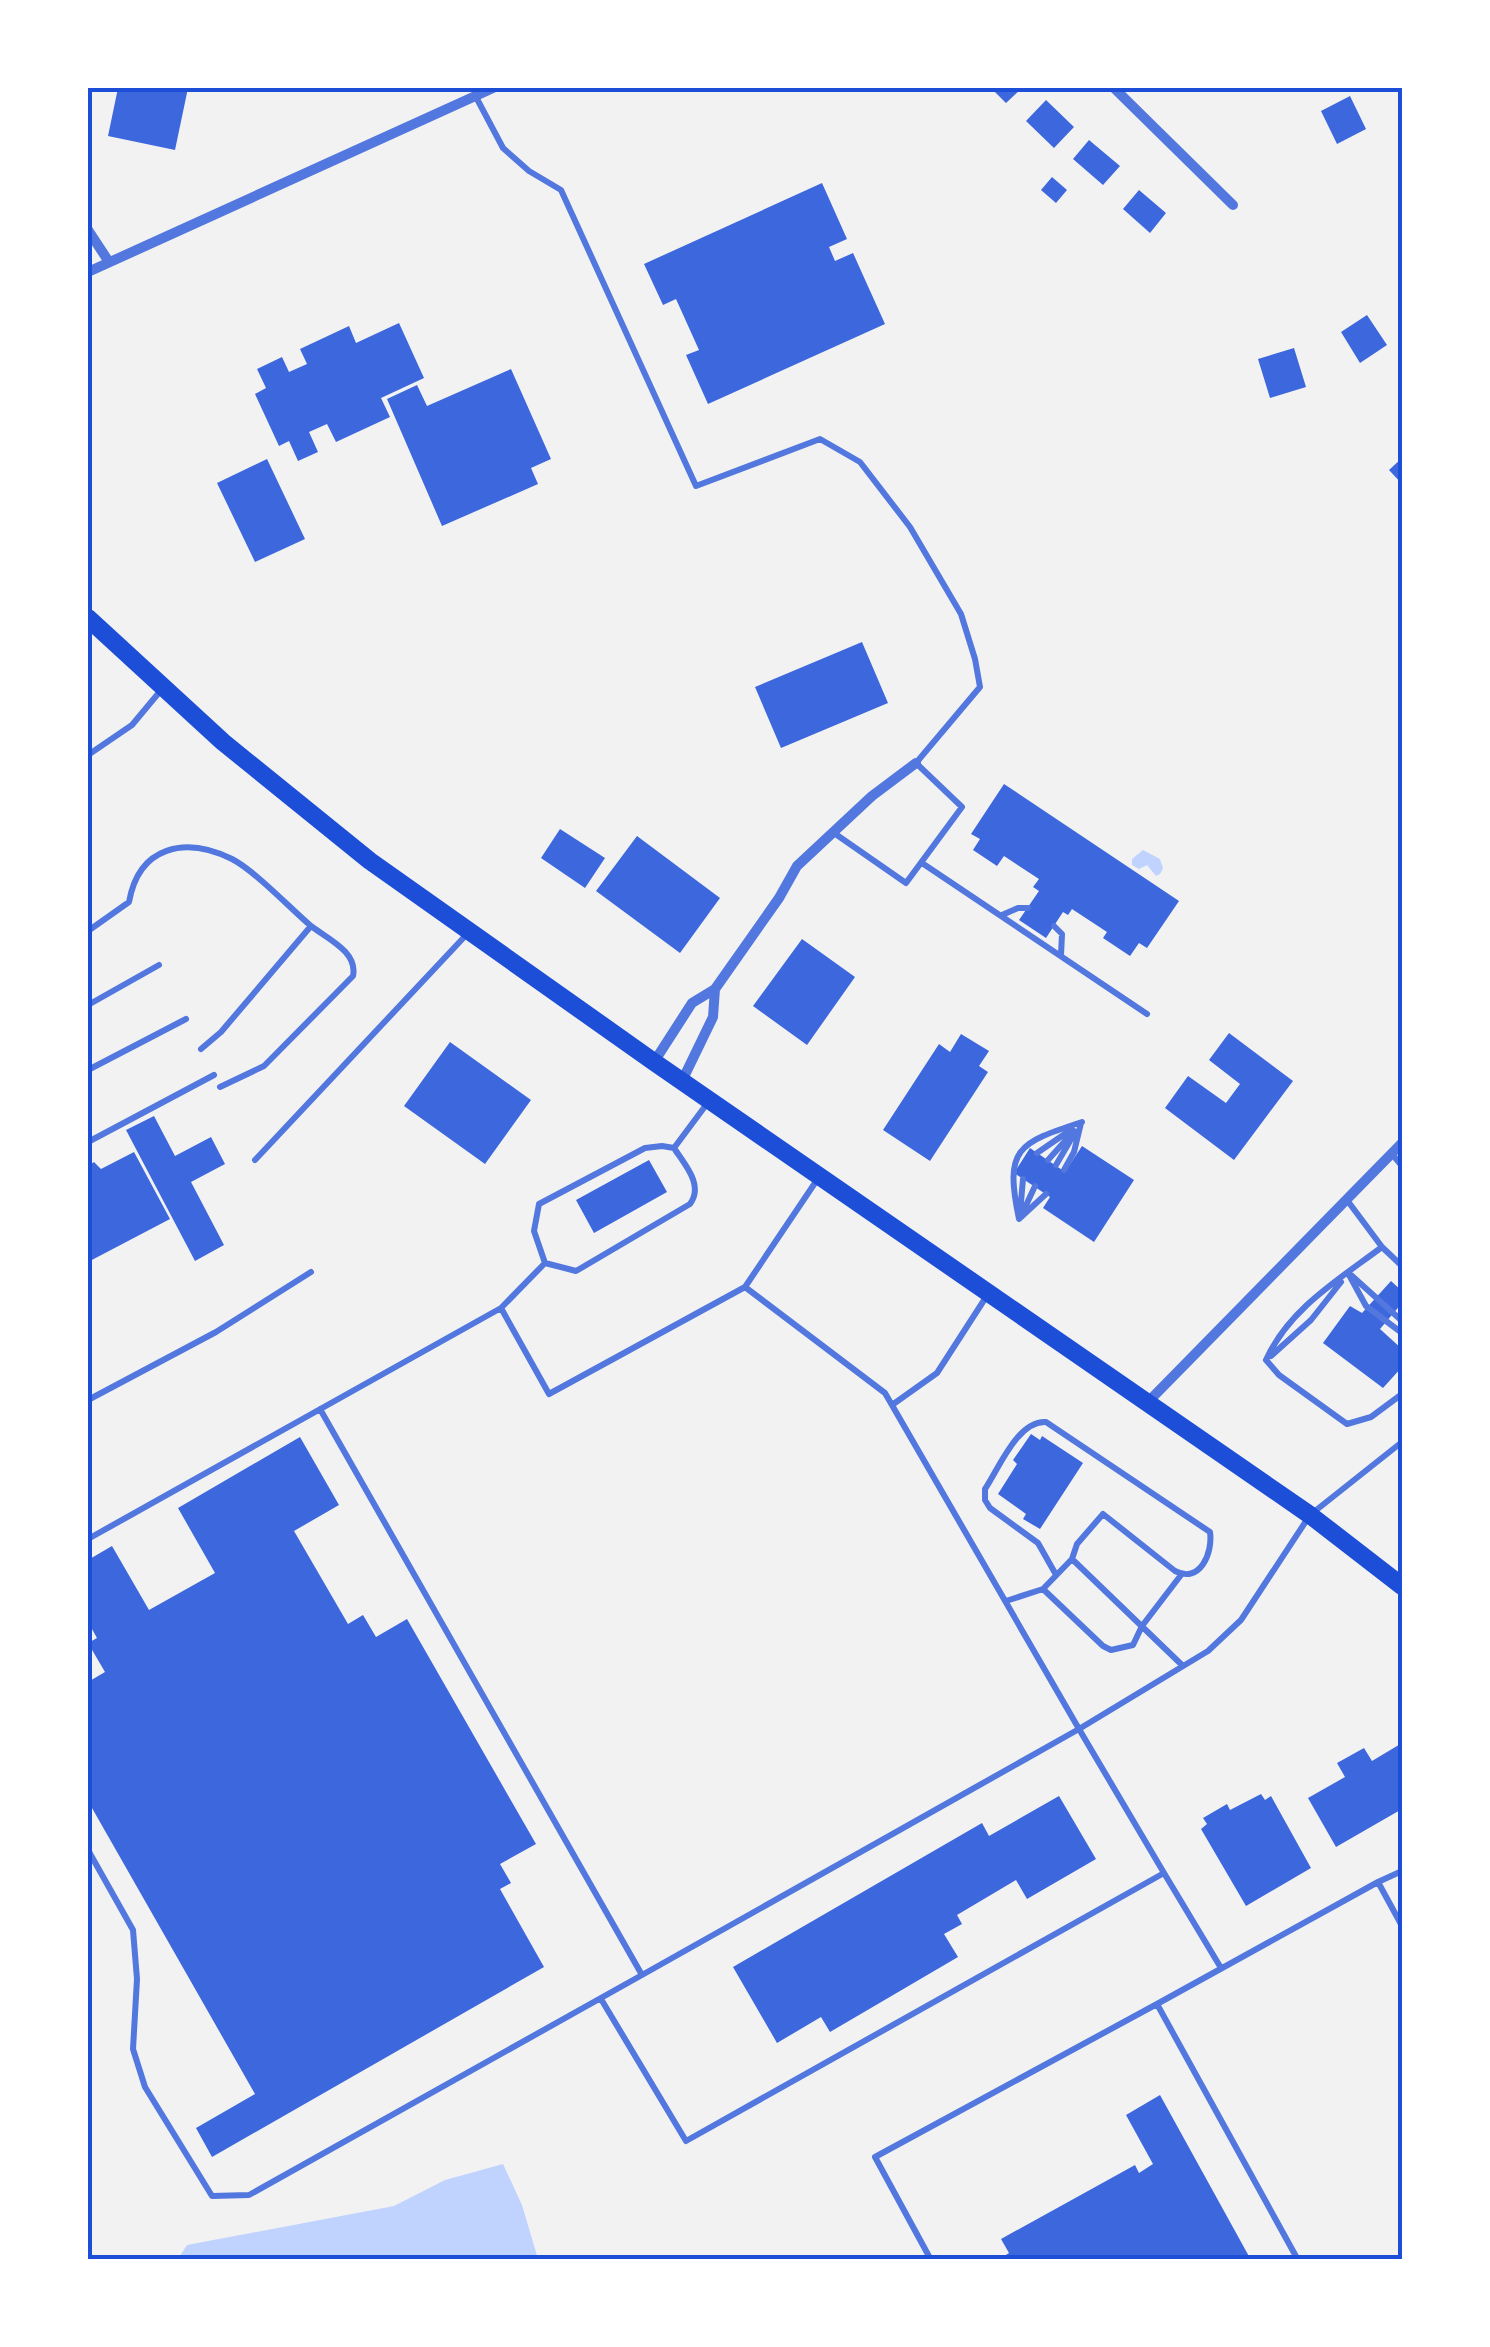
<svg xmlns="http://www.w3.org/2000/svg" width="1490" height="2347" viewBox="0 0 1490 2347" font-family="Jost,sans-serif">
<style>
.water{fill:#bfd3fe}
.building{fill:#3d67dc}
.lines{fill:none;stroke-linecap:round;stroke-linejoin:round}
.service{stroke:#5277de;stroke-width:6}
.minor{stroke:#5277de;stroke-width:10}
.primary{stroke:#1d4ed8;stroke-width:18}
.neatline{fill:none;stroke:#1d4ed8;stroke-width:4}
</style>
<rect width="100%" height="100%" fill="#f2f2f2"/>
<path class="water" d="M 1143,850 L 1160,859 L 1163,868 L 1160,874 L 1156,876 L 1147,865 L 1139,869 L 1132,865 L 1132,859 Z
M 503,2164 L 522,2205 L 538,2259 L 178,2259 L 187,2245 L 394,2206 L 445,2180 Z"/>
<path class="building" d="M 118,88 L 188,88 L 175,150 L 108,136 Z
M 991,88 L 1022,88 L 1006,103 Z
M 1350,96 L 1366,129 L 1337,144 L 1321,111 Z
M 1046,100 L 1074,127 L 1054,148 L 1026,121 Z
M 1089,140 L 1120,166 L 1103,185 L 1073,159 Z
M 1052,177 L 1067,190 L 1056,203 L 1041,190 Z
M 822,183 L 847,239 L 829,247 L 835,261 L 853,253 L 885,324 L 708,404 L 686,355 L 699,350 L 676,299 L 663,305 L 644,264 Z
M 1139,190 L 1166,213 L 1150,233 L 1123,209 Z
M 1367,315 L 1387,345 L 1360,363 L 1341,332 Z
M 399,323 L 424,378 L 381,398 L 390,417 L 336,442 L 327,424 L 309,432 L 318,452 L 298,461 L 289,441 L 279,446 L 255,394 L 266,388 L 257,369 L 282,357 L 289,372 L 307,364 L 300,349 L 349,326 L 356,343 Z
M 1294,348 L 1306,387 L 1270,398 L 1258,359 Z
M 511,369 L 551,459 L 531,468 L 538,484 L 442,526 L 387,399 L 417,385 L 427,406 Z
M 1402,458 L 1402,484 L 1389,470 Z
M 267,459 L 305,539 L 255,562 L 217,483 Z
M 862,642 L 888,703 L 781,748 L 755,687 Z
M 1004,784 L 1179,901 L 1147,948 L 1139,943 L 1130,956 L 1103,938 L 1107,932 L 1072,909 L 1068,915 L 1063,912 L 1046,938 L 1019,920 L 1039,891 L 1033,887 L 1039,879 L 1004,856 L 997,866 L 973,850 L 980,839 L 971,834 Z
M 560,829 L 605,858 L 585,888 L 541,858 Z
M 637,836 L 720,898 L 680,953 L 596,891 Z
M 802,939 L 855,977 L 807,1045 L 753,1006 Z
M 1229,1033 L 1293,1081 L 1234,1160 L 1165,1108 L 1188,1076 L 1226,1103 L 1240,1084 L 1209,1060 Z
M 961,1034 L 989,1051 L 979,1066 L 988,1072 L 930,1161 L 883,1130 L 939,1044 L 950,1052 Z
M 450,1042 L 531,1100 L 485,1164 L 404,1106 Z
M 154,1116 L 175,1156 L 211,1137 L 225,1164 L 191,1182 L 224,1245 L 195,1261 L 126,1130 Z
M 1082,1146 L 1134,1180 L 1094,1242 L 1043,1208 L 1050,1197 L 1014,1173 L 1030,1148 L 1065,1172 Z
M 134,1152 L 170,1219 L 88,1262 L 88,1166 L 94,1162 L 101,1169 Z
M 649,1160 L 667,1192 L 594,1233 L 576,1200 Z
M 1391,1281 L 1402,1291 L 1402,1303 L 1380,1329 L 1402,1349 L 1402,1367 L 1383,1388 L 1323,1343 L 1350,1306 L 1362,1313 Z
M 1031,1434 L 1040,1440 L 1042,1436 L 1083,1463 L 1040,1529 L 1023,1519 L 1026,1514 L 998,1494 L 1017,1464 L 1013,1460 Z
M 300,1437 L 339,1505 L 294,1531 L 348,1624 L 363,1615 L 376,1637 L 407,1619 L 536,1844 L 500,1864 L 511,1883 L 500,1889 L 544,1967 L 212,2157 L 196,2128 L 255,2094 L 88,1801 L 88,1682 L 105,1672 L 88,1643 L 97,1638 L 88,1622 L 88,1560 L 112,1546 L 149,1610 L 215,1573 L 178,1508 Z
M 1402,1743 L 1402,1809 L 1336,1847 L 1308,1798 L 1345,1777 L 1337,1763 L 1364,1748 L 1372,1761 Z
M 1261,1794 L 1265,1800 L 1271,1796 L 1311,1868 L 1246,1906 L 1201,1829 L 1207,1824 L 1203,1818 L 1227,1804 L 1230,1810 Z
M 1059,1796 L 1096,1859 L 1027,1899 L 1016,1880 L 957,1915 L 962,1924 L 944,1934 L 958,1957 L 830,2032 L 821,2017 L 777,2043 L 733,1967 L 982,1823 L 989,1836 Z
M 1160,2095 L 1251,2260 L 998,2260 L 1009,2253 L 1001,2239 L 1135,2165 L 1139,2173 L 1153,2164 L 1126,2115 Z"/>
<g class="lines">
<path class="service" d="M 476,97 L 503,148 L 529,171 L 561,190 L 696,486 L 820,439 L 860,462 L 910,527 L 961,614 L 975,659 L 980,687 L 916,763 L 962,807 L 906,883 L 834,833
M 88,755 L 132,725 L 162,689
M 922,863 L 1147,1014
M 1002,915 L 1018,908 L 1028,908
M 1054,926 L 1062,934 L 1061,955
M 88,931 L 129,902 C 139,846 185,836 232,859 C 255,871 290,908 311,926 L 221,1032 L 201,1049
M 88,1005 L 159,965
M 88,1070 L 186,1019
M 220,1087 L 264,1066 L 353,976 C 358,952 328,939 311,926
M 88,1142 L 214,1075
M 662,1146 L 674,1148 C 685,1165 704,1185 690,1204 L 576,1271 L 545,1263 L 534,1231 L 539,1204 L 645,1148 Z
M 674,1148 L 709,1101
M 1037,1153 L 1072,1129
M 1392,1154 L 1402,1166
M 255,1160 L 468,933
M 1048,1160 L 1074,1131
M 1056,1165 L 1073,1136
M 1064,1170 L 1074,1152 L 1081,1123
M 1020,1213 L 1023,1179
M 1022,1214 L 1035,1186
M 1020,1218 L 1046,1194
M 1019,1219 C 1004,1148 1018,1143 1082,1122
M 1382,1247 L 1402,1266
M 1348,1273 L 1366,1306 L 1402,1333
M 1351,1275 L 1402,1321
M 501,1308 L 549,1394 L 745,1287
M 1271,1356 L 1311,1320 L 1341,1282
M 1266,1360 C 1289,1309 1338,1280 1382,1247 L 1347,1200
M 1266,1360 L 1279,1375 L 1347,1424 L 1371,1417 L 1402,1394
M 88,1400 L 216,1332 L 311,1272
M 892,1405 L 937,1373 L 988,1294
M 320,1409 L 642,1975 L 1079,1729 L 885,1393 L 745,1287 L 819,1177
M 88,1539 L 501,1308 L 545,1263
M 1055,1573 L 1038,1543 L 990,1508 L 985,1500 L 985,1489 C 999,1468 1018,1420 1046,1422 L 1210,1532 C 1213,1553 1200,1584 1175,1571 L 1103,1514 L 1077,1544 L 1072,1559 L 1183,1666
M 1043,1589 L 1103,1646 L 1111,1650 L 1133,1645 L 1142,1626 L 1181,1575
M 1006,1601 L 1043,1589 L 1072,1559
M 88,1850 L 133,1930 L 137,1979 L 133,2049 L 145,2087 L 212,2196 L 249,2195 L 642,1975
M 1164,1873 L 1221,1968
M 1378,1882 L 1402,1871
M 601,1999 L 686,2141 L 1164,1873 L 1079,1729 L 1208,1651 L 1241,1620 L 1310,1515 L 1402,1442
M 931,2260 L 875,2157 L 1157,2004
M 1298,2260 L 1157,2004 L 1378,1882 L 1402,1926"/>
<path class="minor" d="M 1114,88 L 1233,205
M 88,230 L 109,262
M 88,272 L 493,88
M 654,1062 L 692,1003 L 715,989 L 779,898 L 797,866 L 872,796 L 916,763
M 682,1081 L 713,1017 L 715,989
M 1147,1403 L 1402,1143"/>
<path class="primary" d="M 88,618 L 223,742 L 370,861 L 654,1062 L 1310,1515 L 1402,1586"/>
</g>
<rect width="1490" height="2347" fill="none" stroke="#ffffff" stroke-width="180"/>
<rect x="90" y="90" width="1310" height="2167" class="neatline"/>
</svg>
